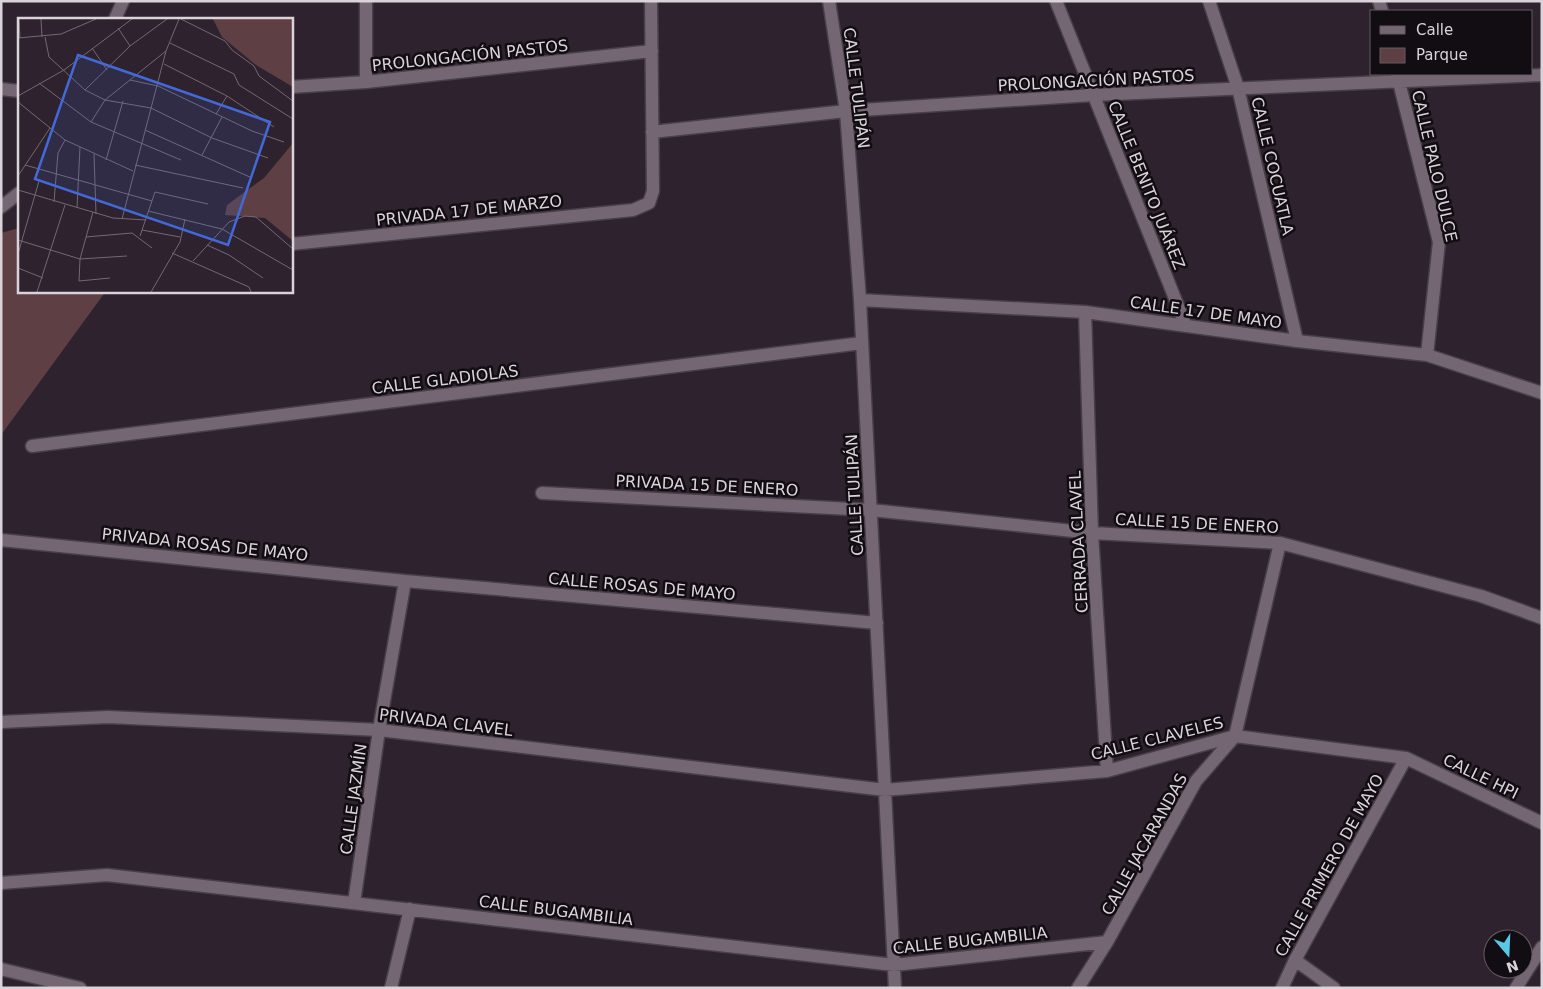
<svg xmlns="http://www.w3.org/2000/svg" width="1543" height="989" viewBox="0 0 1543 989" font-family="'DejaVu Sans',sans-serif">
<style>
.green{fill:#5e4044}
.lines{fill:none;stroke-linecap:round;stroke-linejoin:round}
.minor-casing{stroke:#483f48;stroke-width:15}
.minor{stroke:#746773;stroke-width:12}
.labels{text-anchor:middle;stroke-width:5;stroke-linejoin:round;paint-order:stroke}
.street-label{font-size:16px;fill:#dad3da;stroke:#120d12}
.inset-road{fill:none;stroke:#726972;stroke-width:1}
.view{fill:#4369d8;fill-opacity:0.15;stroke:#4369d8;stroke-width:2.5}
.inset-edge{fill:none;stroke:#dad3da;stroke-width:2.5}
</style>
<rect width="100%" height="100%" fill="#2d222d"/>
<path class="green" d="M 19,228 L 19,291 L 106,291 L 1,435 L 1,233 Z"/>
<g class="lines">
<g class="minor-casing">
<path id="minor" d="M 366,1 L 366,82
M 829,1 L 846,111 L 860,300 L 895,988
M 1056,1 L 1186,326
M 1209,1 L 1238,88 L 1297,341
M 1379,1 L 1382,11
M 115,19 L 123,1
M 1397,74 L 1439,242 L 1427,355
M 291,87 L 366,82 L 652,51
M 1,89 L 19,91
M 652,132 L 846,111 L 1093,95 L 1542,75
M 1,207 L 19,193
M 291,244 L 633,210 L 649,203 L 653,191 L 651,1
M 860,300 L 1085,312 L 1297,341 L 1427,355 L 1542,393
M 1085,312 L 1092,533 L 1107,771
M 32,446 L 862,343
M 542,493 L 871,510 L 1092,533 L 1280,543 L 1481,596 L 1542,618
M 1,540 L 405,581 L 877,623
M 1,722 L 108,717 L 379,730 L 885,790 L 1107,771 L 1235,736 L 1406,758 L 1542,823
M 1,883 L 107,875 L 894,965 L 1107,942
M 354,903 L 379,730 L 405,581
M 1295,960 L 1334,988
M 1,969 L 80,988
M 391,988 L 410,909
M 1078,988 L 1107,942 L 1196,781 L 1235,736 L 1280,543
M 1282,988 L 1295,960 L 1406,758
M 1516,988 L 1542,947"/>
</g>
<use href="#minor" class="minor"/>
</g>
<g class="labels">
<g class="street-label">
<text transform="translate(470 55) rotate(-6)" y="6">PROLONGACIÓN PASTOS</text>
<text transform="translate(1096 80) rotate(-3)" y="6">PROLONGACIÓN PASTOS</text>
<text transform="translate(857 88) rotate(83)" y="6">CALLE TULIPÁN</text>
<text transform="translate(1273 166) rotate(77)" y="6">CALLE COCUATLA</text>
<text transform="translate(1435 166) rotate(77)" y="6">CALLE PALO DULCE</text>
<text transform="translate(1147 185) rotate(68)" y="6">CALLE BENITO JUÁREZ</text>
<text transform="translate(469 210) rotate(-6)" y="6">PRIVADA 17 DE MARZO</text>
<text transform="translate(1206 312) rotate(8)" y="6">CALLE 17 DE MAYO</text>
<text transform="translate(445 379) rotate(-7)" y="6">CALLE GLADIOLAS</text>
<text transform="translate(707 485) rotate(3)" y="6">PRIVADA 15 DE ENERO</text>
<text transform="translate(854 495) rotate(-93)" y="6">CALLE TULIPÁN</text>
<text transform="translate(1197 523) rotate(3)" y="6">CALLE 15 DE ENERO</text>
<text transform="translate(1078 542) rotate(-93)" y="6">CERRADA CLAVEL</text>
<text transform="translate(205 544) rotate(6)" y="6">PRIVADA ROSAS DE MAYO</text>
<text transform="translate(642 586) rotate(5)" y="6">CALLE ROSAS DE MAYO</text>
<text transform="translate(446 722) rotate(7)" y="6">PRIVADA CLAVEL</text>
<text transform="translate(1157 738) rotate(-14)" y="6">CALLE CLAVELES</text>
<text transform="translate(1481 776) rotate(26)" y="6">CALLE HPI</text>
<text transform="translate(353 799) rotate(-82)" y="6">CALLE JAZMÍN</text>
<text transform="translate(1144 844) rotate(-61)" y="6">CALLE JACARANDAS</text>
<text transform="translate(1329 865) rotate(-61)" y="6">CALLE PRIMERO DE MAYO</text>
<text transform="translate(556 910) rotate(7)" y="6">CALLE BUGAMBILIA</text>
<text transform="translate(970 940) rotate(-6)" y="6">CALLE BUGAMBILIA</text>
</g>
</g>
<g transform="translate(18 18)">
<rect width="275" height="275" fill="#2d222d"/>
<path d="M 195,1 L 275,1 L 275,69 L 238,47 L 204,19 ZM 275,125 L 275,223 L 247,200 L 207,197 L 209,187 L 246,160 Z" fill="#5e4044"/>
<path class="inset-road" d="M 1,1 L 2,20M 23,1 L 24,19M 163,1 L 207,23 L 214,32 L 236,48 L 241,58 L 275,83M 100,10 L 112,28M 27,19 L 31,39 L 67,72 L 87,82 L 133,90 L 194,120 L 250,140M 0,20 L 43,16 L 78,1M 152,25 L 216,56 L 221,67 L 275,101M 74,30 L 89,52M 146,46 L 209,78 L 256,109M 112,62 L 140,68 L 234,113 L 266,124M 21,65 L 73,104 L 163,142M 67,72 L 112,28 L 149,1M 0,78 L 46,52 L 114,1M 0,84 L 47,122 L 115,153M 198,96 L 209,78M 73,104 L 87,82 L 148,33M 127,112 L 234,160M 76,136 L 78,196M 184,137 L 204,99M 88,142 L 105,83M 7,147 L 134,183M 117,147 L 225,170M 0,158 L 32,110M 0,172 L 95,200 L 128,202M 36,184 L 40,135 L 47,122M 59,190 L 62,129M 130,193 L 204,211 L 275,252M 75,194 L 62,241 L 61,263 L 92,260M 104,201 L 148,33 L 161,1M 124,212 L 162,219M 122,218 L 137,174 L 190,186M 68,219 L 114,215 L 134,230M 0,222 L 62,241 L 109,238M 189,227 L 211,237 L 245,260M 154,235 L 231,269 L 233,274M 0,236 L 21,163M 175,243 L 211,204 L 227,198 L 238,199 L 275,231M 0,250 L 25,260M 19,274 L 47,187M 133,274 L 162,224 L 167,201"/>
<path class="view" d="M 60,37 L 252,104 L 210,227 L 17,161 Z"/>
<rect width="275" height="275" class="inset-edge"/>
</g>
<rect width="1543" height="989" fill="none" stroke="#dad3da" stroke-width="5"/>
<rect x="1370" y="10" width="162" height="65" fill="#120d12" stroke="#625c62"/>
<rect x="1380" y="26" width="25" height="8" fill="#746773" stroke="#625c62"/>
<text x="1416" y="35" font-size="15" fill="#dad3da">Calle</text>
<rect x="1380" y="48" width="25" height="15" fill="#5e4044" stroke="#625c62"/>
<text x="1416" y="60" font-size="15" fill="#dad3da">Parque</text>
<g transform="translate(1508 954) rotate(161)"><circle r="24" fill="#120d12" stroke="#625c62"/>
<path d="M0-4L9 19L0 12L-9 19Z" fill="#59c8e4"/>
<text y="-8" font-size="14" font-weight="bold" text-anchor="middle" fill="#dad3da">N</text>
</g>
</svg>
